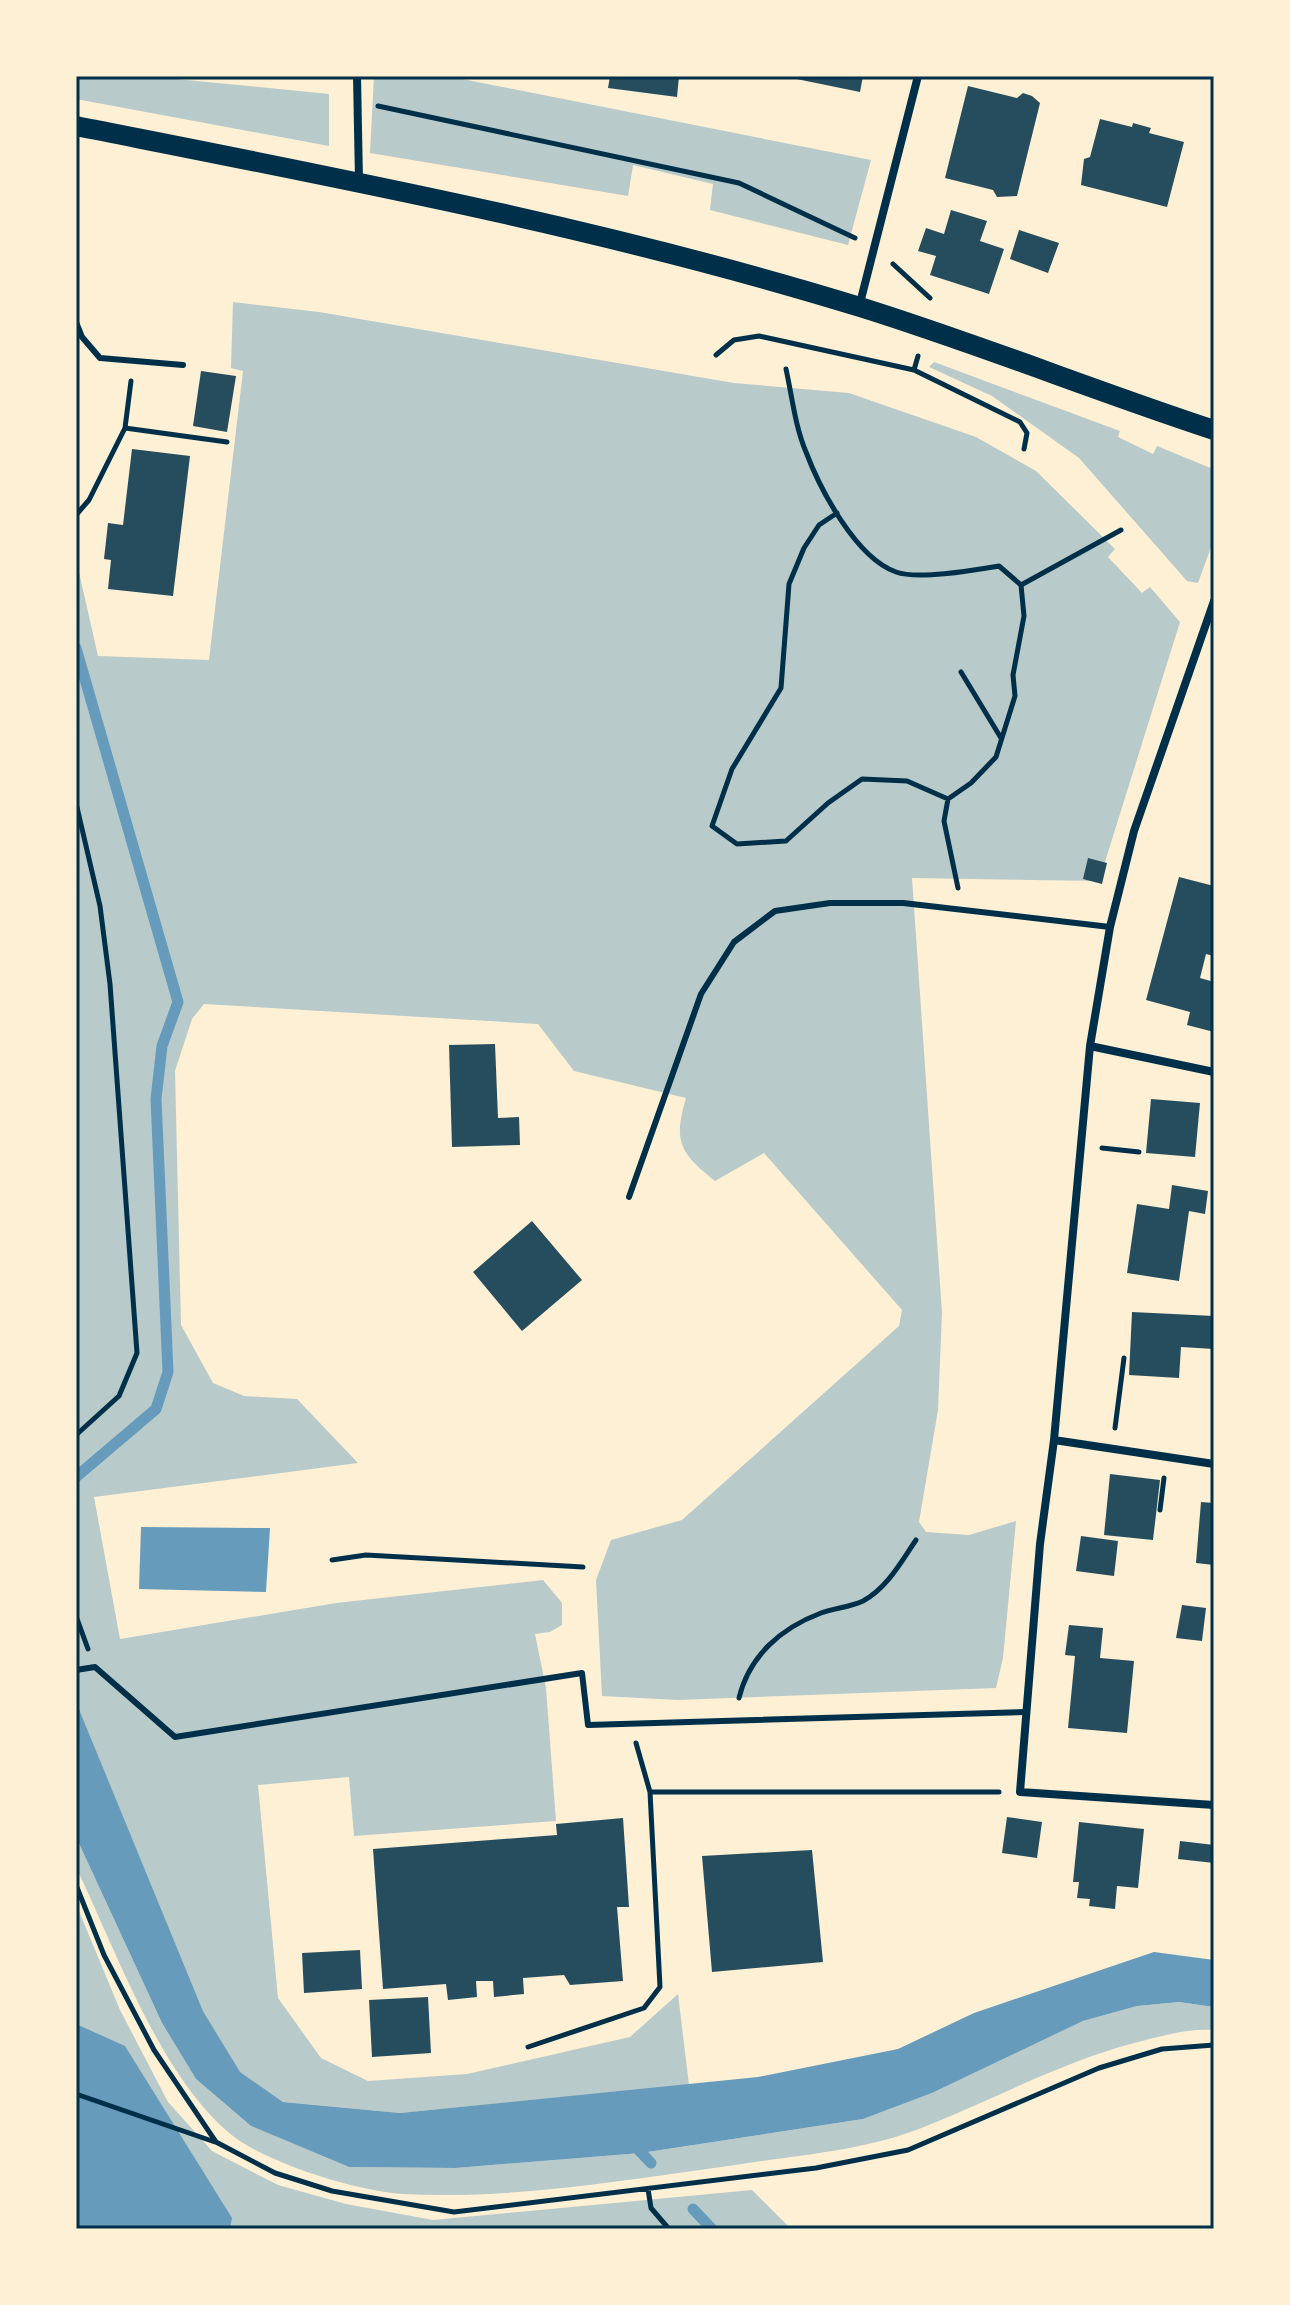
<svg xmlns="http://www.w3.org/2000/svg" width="1290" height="2305" viewBox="0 0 1290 2305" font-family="Montserrat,sans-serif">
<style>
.green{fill:#b9caca}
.water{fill:#669bbc}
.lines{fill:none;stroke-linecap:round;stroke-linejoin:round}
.stream{stroke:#669bbc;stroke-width:11}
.building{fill:#264d5e}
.path{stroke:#003049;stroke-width:5}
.service{stroke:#003049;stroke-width:6}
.minor{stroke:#003049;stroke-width:8}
.primary{stroke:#003049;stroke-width:20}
.neatline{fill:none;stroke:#003049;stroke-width:3}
</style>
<rect width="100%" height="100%" fill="#fdf0d5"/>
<path class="green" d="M 76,76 L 146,76 L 329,94 L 329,146 L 76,99 Z
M 374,76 L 447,76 L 871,160 L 848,245 L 710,210 L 713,184 L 633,165 L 628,196 L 370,153 Z
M 233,302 L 319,312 L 734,383 L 849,393 L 976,437 L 1036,471 L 1115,549 L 1108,557 L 1142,593 L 1150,587 L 1180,622 L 1099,881 L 912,878 L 942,1313 L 938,1410 L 919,1522 L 926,1532 L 969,1535 L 1016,1521 L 1003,1658 L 996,1688 L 678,1700 L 602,1696 L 596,1580 L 611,1540 L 682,1520 L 899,1326 L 902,1310 L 764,1153 L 715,1181 C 680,1153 673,1142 686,1098 L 574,1071 L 538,1024 L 204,1004 L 192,1019 L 175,1071 L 181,1325 L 213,1383 L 244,1396 L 297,1399 L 358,1463 L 94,1497 L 120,1639 L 336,1603 L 543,1580 L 562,1603 L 562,1625 L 550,1632 L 535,1634 L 546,1688 L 556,1821 L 354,1836 L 349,1777 L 258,1785 L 278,1998 L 321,2058 L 368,2081 L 467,2074 L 630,2037 L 678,1994 L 689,2085 L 400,2113 L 283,2102 L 240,2073 L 203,2011 L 76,1703 L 76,559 L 98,656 L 209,660 L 243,371 L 231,368 Z
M 934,362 L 1120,431 L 1118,437 L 1153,454 L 1157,446 L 1213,469 L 1214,539 L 1198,583 L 1187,581 L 1079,458 L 992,396 L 929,367 Z
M 76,1837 L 162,2023 L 196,2079 L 251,2126 L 349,2167 L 456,2168 L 641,2153 L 863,2119 L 932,2093 L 1083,2021 L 1137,2006 L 1179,2002 L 1214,2007 L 1214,2030 C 1190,2028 1165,2035 1142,2041 C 1065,2060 997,2098 924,2127 C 864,2151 798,2155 735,2165 C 625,2180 513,2200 402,2194 C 357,2191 269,2164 233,2136 C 161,2079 116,1950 76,1867 Z
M 76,1904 L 120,2010 L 168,2102 L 212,2151 L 278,2185 L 346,2204 L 433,2220 L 752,2190 L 791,2229 L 76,2229 Z"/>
<path class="water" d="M 141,1527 L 270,1528 L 266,1592 L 139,1589 Z
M 76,1702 L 203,2011 L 240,2072 L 283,2102 L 400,2113 L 758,2077 L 898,2049 L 974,2013 L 1154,1952 L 1214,1960 L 1214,2007 L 1179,2002 L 1137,2006 L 1083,2021 L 932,2093 L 863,2119 L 641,2153 L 456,2168 L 349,2167 L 251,2126 L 196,2079 L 162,2023 L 76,1837 Z
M 76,2024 L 125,2046 L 232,2218 L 230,2229 L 76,2229 Z"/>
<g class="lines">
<path class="stream" d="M 76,648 L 178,1002 L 162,1046 L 156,1099 L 168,1372 L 156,1409 L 76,1477
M 632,2143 L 651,2163
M 693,2209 L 712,2229"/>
</g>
<path class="building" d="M 610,76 L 679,76 L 677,97 L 608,88 Z
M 782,76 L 863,76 L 860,92 Z
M 968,86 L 1017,98 L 1023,93 L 1032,96 L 1040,103 L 1017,196 L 997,197 L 993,190 L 945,178 Z
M 1100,119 L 1132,127 L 1133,123 L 1151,128 L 1149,133 L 1184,142 L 1167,207 L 1081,185 L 1084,159 L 1090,157 Z
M 951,210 L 987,221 L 980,241 L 1004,249 L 989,294 L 930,275 L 936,256 L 918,251 L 926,228 L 944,234 Z
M 1019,230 L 1059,243 L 1048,273 L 1010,259 Z
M 201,371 L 236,376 L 227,432 L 193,426 Z
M 132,449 L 190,456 L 173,596 L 108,589 L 111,560 L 104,559 L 108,523 L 123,525 Z
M 1088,858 L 1107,863 L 1102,884 L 1083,879 Z
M 1179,877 L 1214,886 L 1214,956 L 1206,954 L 1200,978 L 1214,982 L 1214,1032 L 1187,1025 L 1190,1012 L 1146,1000 Z
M 495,1044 L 498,1118 L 519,1117 L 520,1145 L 452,1147 L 449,1045 Z
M 1151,1099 L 1200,1103 L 1195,1157 L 1146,1153 Z
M 1172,1185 L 1208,1191 L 1205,1214 L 1189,1211 L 1179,1281 L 1127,1273 L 1137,1204 L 1169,1209 Z
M 532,1221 L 582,1280 L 522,1331 L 473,1272 Z
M 1132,1312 L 1214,1316 L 1214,1349 L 1181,1347 L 1179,1378 L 1129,1375 Z
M 1110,1474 L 1160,1480 L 1153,1540 L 1104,1535 Z
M 1201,1502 L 1214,1503 L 1214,1565 L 1196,1563 Z
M 1081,1536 L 1118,1541 L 1114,1576 L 1076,1571 Z
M 1182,1605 L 1206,1608 L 1202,1641 L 1176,1638 Z
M 1069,1625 L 1103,1628 L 1100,1658 L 1134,1661 L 1127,1733 L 1068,1728 L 1075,1656 L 1065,1655 Z
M 1007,1817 L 1042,1822 L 1037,1858 L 1002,1853 Z
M 623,1818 L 629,1907 L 617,1907 L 623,1981 L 570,1985 L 564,1975 L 523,1978 L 524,1994 L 494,1997 L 493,1981 L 476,1981 L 477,1997 L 448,2000 L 446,1984 L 383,1989 L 373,1849 L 557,1835 L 556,1824 Z
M 1079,1822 L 1144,1829 L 1138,1888 L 1117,1886 L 1115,1909 L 1089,1906 L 1090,1899 L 1077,1898 L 1079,1882 L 1073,1882 Z
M 1180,1841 L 1214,1845 L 1214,1863 L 1178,1859 Z
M 812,1850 L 823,1962 L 712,1972 L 702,1856 Z
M 360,1950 L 362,1989 L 304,1993 L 302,1953 Z
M 428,1997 L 431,2053 L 372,2057 L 369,2000 Z"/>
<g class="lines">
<path class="path" d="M 378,106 L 739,183 L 855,238
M 893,264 L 930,298
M 716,355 L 734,340 L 759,336 L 914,370 L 1020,422 L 1027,433 L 1024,449
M 786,369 C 792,396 795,426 806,452 C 820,489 856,558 896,572 C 918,580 975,570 999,566 L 1021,585 L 1024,616 L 1013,675 L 1015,696 L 996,757 L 971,783 L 948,799 L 944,821 L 958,888
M 914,370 L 918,356
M 125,428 L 131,381
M 837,513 L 819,525 L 804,548 L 789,584 L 781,688 L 732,769 L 712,826 L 737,844 L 786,841 L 828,803 L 862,779 L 907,781 L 948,799
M 76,515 L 89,500 L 125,428 L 227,442
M 1021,585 L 1121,530
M 961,672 L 1001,738
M 76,803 L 100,906 L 110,984 L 137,1353 L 119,1396 L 76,1435
M 1102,1148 L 1139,1152
M 1115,1428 L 1124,1358
M 1160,1510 L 1164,1478
M 332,1560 L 366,1555 L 583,1567
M 76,1616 L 88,1649
M 739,1698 C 749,1656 781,1628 821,1613 C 835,1608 851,1607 863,1601 C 887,1588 901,1562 916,1540
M 636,1743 L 650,1792
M 76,1885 L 104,1955 L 154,2050 L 216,2142 L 275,2173 L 332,2191 L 454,2212 L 816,2168 L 908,2150 L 1099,2068 L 1162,2049 L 1214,2045
M 528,2047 L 644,2008 L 660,1987 L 650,1792 L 999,1792
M 76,2094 L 215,2142
M 648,2189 L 651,2208 L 669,2229"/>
<path class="service" d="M 76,322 L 82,337 L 100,358 L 183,365
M 629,1197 L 701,994 L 734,942 L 775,911 L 830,903 L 903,903 L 1110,927
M 76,1670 L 95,1667 L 175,1737 L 582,1673 L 588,1725 L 1026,1712"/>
<path class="minor" d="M 357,76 L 359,181
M 859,307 L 918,76
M 1214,601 L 1134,831 L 1110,927 L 1090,1046 L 1054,1440 L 1040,1544 L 1020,1792 L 1214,1805
M 1090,1046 L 1214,1072
M 1054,1440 L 1214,1464"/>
<path class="primary" d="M 76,126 C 338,178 604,228 860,307 C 979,344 1095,391 1214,430"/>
</g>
<rect width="1290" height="2305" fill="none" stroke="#fdf0d5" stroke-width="156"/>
<rect x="78" y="78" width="1134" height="2149" class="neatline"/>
</svg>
